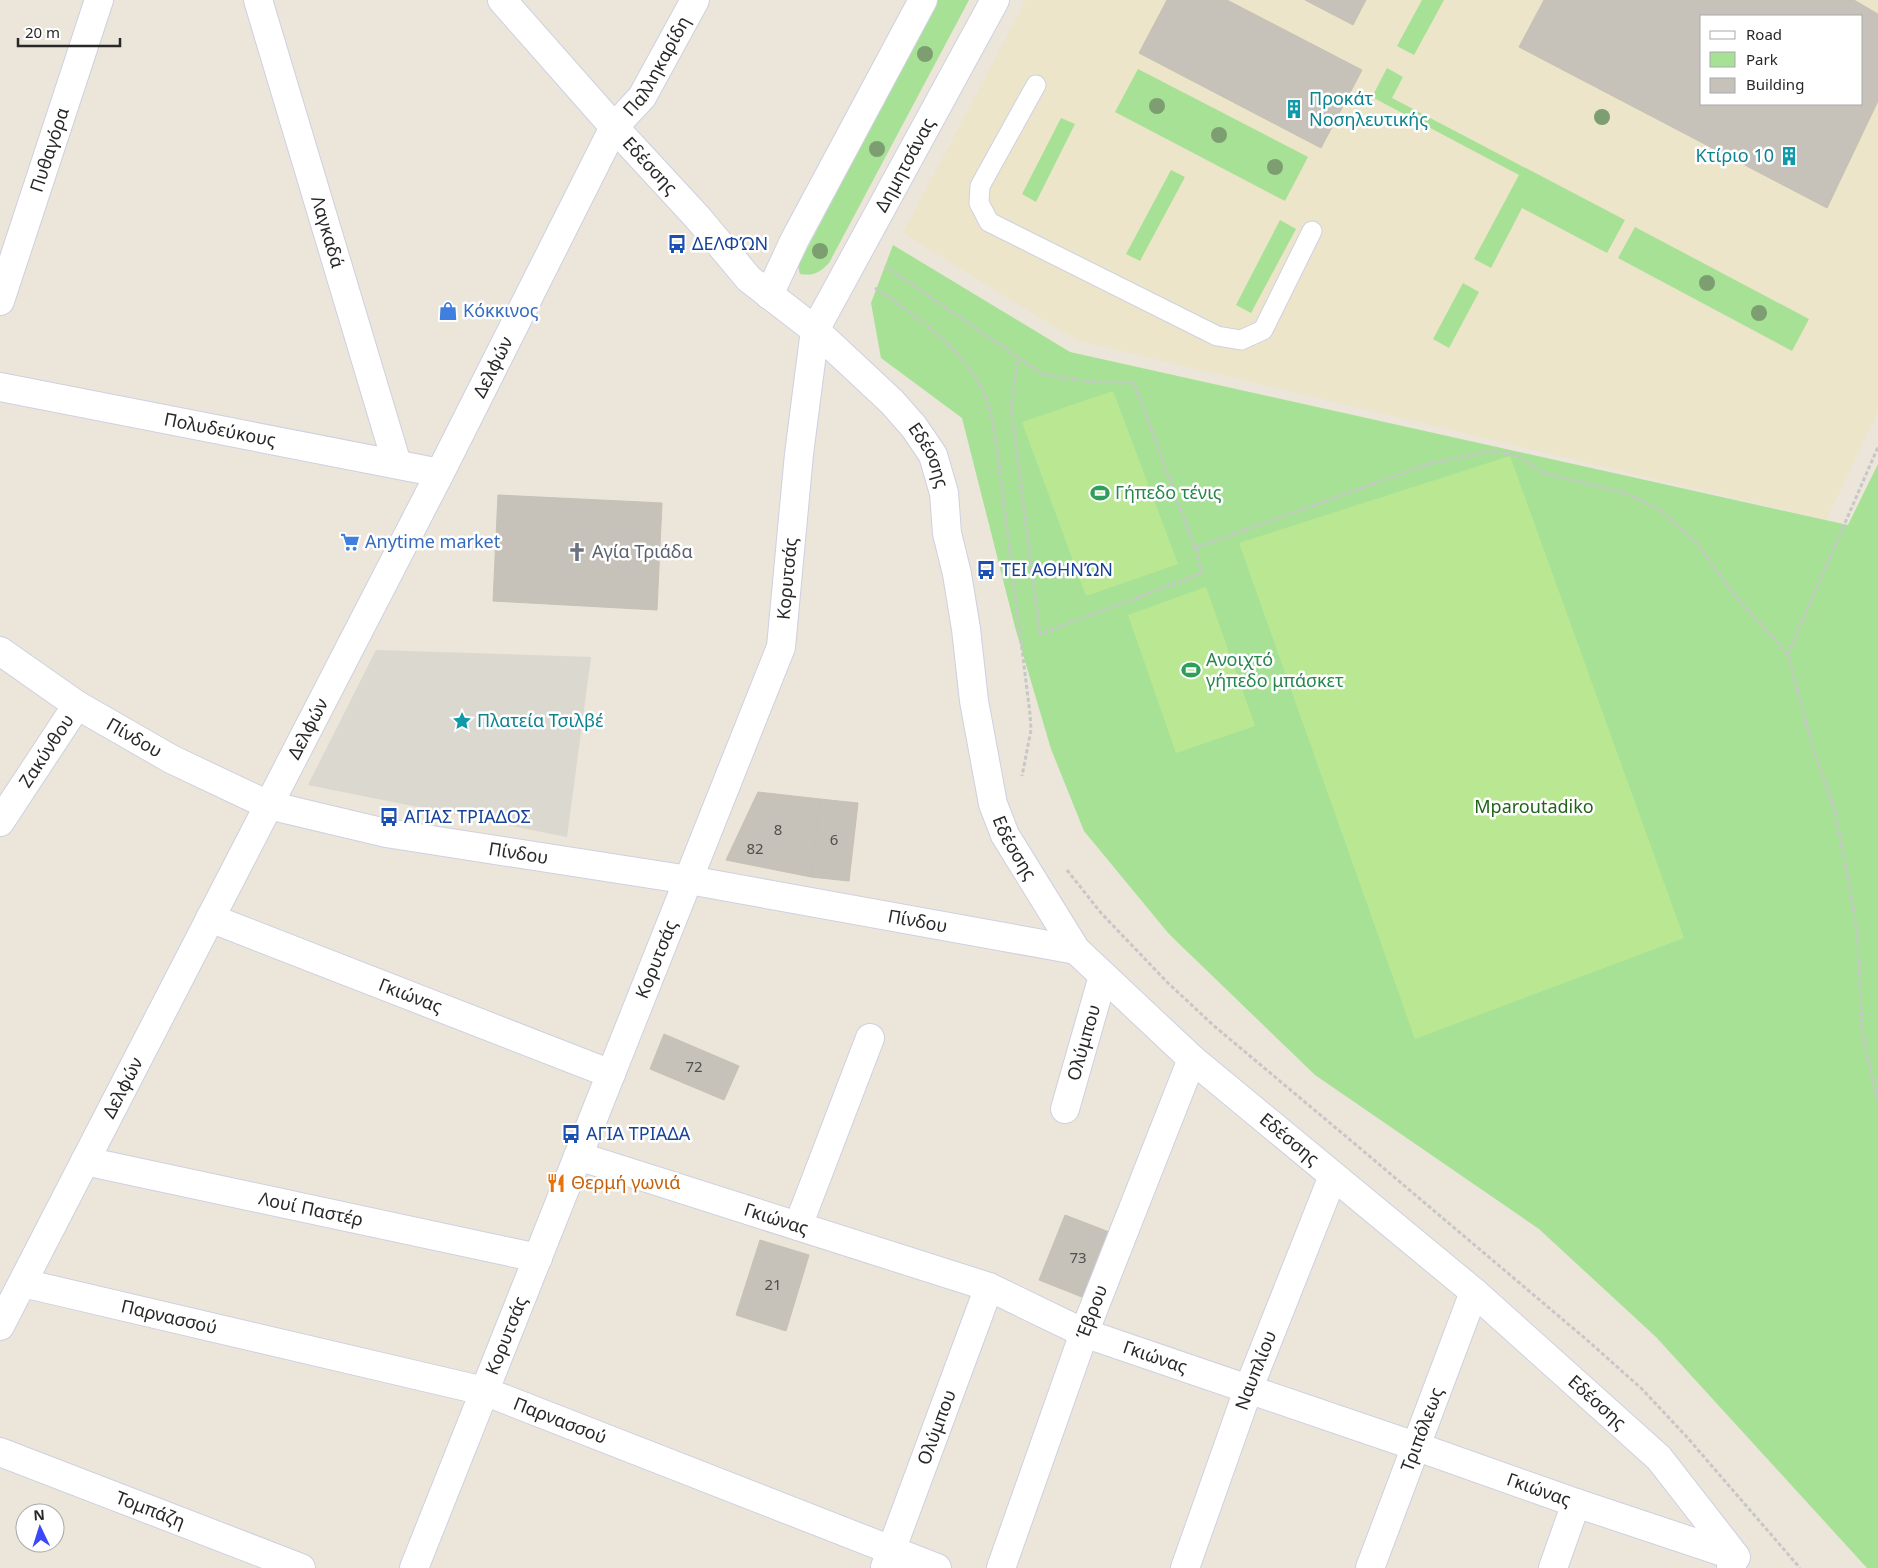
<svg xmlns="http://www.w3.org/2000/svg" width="1878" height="1568" viewBox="0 0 1878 1568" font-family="'Noto Sans',sans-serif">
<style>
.education{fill:#ece5c9;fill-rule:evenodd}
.green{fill:#a7e196}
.pitch{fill:#bae892}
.plaza{fill:#dbd8d0}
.building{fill:#c6c2ba;stroke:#c6c1b4;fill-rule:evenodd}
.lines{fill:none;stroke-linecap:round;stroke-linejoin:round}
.service-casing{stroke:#cfd0e1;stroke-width:21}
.minor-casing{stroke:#cfd0e1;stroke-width:30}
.tertiary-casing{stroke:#cfd0e1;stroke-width:30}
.path{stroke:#c7c7c7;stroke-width:3;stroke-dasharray:4 2.5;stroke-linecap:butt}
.service{stroke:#fff;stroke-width:19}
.minor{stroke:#fff;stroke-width:28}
.tertiary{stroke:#fff;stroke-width:28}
.tree{fill:#7c9e70}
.labels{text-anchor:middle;stroke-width:5;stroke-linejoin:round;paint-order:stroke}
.number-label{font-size:15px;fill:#504e4c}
.street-label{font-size:18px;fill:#282828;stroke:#fff}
.culture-label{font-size:18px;fill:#0d838f;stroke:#fff;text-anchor:start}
.transit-label{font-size:18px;fill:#164399;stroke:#fff;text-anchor:start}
.shop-label{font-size:18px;fill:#366cbe;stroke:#fff;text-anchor:start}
.leisure-label{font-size:18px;fill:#27864d;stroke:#fff;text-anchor:start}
.worship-label{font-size:18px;fill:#5b616d;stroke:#fff;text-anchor:start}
.park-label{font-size:18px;fill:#21631a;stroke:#fff}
.food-label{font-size:18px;fill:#c56008;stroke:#fff;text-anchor:start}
</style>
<rect width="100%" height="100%" fill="#ebe5da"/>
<path class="education" d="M 1026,0 L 1878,0 L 1878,411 L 1826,520 L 1076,340 L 903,233 ZM 1702,16 L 1862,16 L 1862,104 L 1702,104 Z"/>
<path class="green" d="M 938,0 L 969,0 L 829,263 C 819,273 814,276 800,274 L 798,266 Z
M 1422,0 L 1444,0 L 1414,55 L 1397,46 Z
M 1387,68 L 1403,77 L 1392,98 L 1625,220 L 1607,253 L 1522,208 L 1491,268 L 1474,259 L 1519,175 L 1372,97 Z
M 1138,69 L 1308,157 L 1285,201 L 1115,112 Z
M 1061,118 L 1075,124 L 1036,202 L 1022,194 Z
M 1171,170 L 1185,177 L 1140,261 L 1126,254 Z
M 1280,220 L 1296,229 L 1251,313 L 1236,305 Z
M 1635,227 L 1809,319 L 1792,351 L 1618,258 Z
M 893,245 L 1070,352 L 1848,525 L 1878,464 L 1878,1568 L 1867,1568 L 1656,1337 L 1539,1229 L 1315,1075 L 1169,934 L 1084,831 L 1051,749 L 1015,627 L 962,418 L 881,358 L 871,303 Z
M 1463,283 L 1479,292 L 1449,348 L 1433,339 Z"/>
<path class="pitch" d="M 1113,391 L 1178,564 L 1086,596 L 1022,422 Z
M 1510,456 L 1684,938 L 1415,1039 L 1239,543 Z
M 1206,587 L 1255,726 L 1176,753 L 1128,615 Z"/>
<path class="plaza" d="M 376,650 L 591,657 L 567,837 L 308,785 Z"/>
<path class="building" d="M 1167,0 L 1227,0 L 1362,70 L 1321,148 L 1139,53 Z
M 1305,0 L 1366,0 L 1353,25 Z
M 1544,0 L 1854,0 L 1878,14 L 1878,101 L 1827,208 L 1519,47 ZM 1702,16 L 1862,16 L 1862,104 L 1702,104 Z
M 498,495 L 662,503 L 657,610 L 493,601 Z
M 758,792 L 820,799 L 811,877 L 726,860 Z
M 820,799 L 858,803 L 849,881 L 811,877 Z
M 664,1034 L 739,1066 L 724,1100 L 650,1069 Z
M 1065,1215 L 1117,1235 L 1092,1301 L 1039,1280 Z
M 760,1240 L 809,1255 L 786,1331 L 736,1315 Z"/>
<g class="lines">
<g class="service-casing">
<path id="service" d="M 1036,85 L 980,186 L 979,203 L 989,222 L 1217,336 L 1241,340 L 1263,330 L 1312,231"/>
</g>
<g class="minor-casing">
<g id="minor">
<path id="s1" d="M 258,0 L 397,464"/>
<path id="s2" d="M 502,0 L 614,127 L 698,218 L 749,279 L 815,330 L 995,0"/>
<path d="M 769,295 L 794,241 L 923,0"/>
<path id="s3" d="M 0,301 L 99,0"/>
<path id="s4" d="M 0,387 L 440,473"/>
<path id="s5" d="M 0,651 L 77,705 L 171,759 L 268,805 L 386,833 L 689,880 L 1076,950"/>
<path id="s6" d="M 0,822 L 77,705"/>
<path id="s7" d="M 210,918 L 611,1074"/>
<path id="s8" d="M 1192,1059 L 1474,1292 L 1659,1458 L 1736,1557"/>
<path id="s9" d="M 1065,1109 L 1103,976"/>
<path id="s10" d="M 578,1156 L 989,1287 L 1084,1333 L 1415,1446 L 1576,1503 L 1735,1556 L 1731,1568"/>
<path id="s11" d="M 85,1161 L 538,1258"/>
<path d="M 798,1226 L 870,1038"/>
<path id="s12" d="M 23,1283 L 484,1391 L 937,1568"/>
<path id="s13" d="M 0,1326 L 440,473 L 614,127 L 642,97 L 695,0"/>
<path id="s14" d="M 0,1452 L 301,1568"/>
<path id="s15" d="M 885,1567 L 989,1287"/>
<path id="s16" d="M 1185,1568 L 1248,1390 L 1333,1176"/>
<path id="s17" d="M 1370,1568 L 1474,1292"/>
<path d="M 1553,1568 L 1576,1503"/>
</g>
</g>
<g class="tertiary-casing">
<g id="tertiary">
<path id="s18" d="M 815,330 L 892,402 L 914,427 L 933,455 L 944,493 L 947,533 L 957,574 L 966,629 L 974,701 L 993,804 L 1005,835 L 1076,950 L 1192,1059 L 1084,1333 L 1001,1568"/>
<path id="s19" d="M 414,1568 L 781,647 L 799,454 L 815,330"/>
</g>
</g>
<path class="path" d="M 885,266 L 1042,374 L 1091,382 L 1134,383 L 1195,548 L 1202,573 L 1040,634 L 1011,408 L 1018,359
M 875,288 C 921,320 976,355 991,414 C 994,425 995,437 997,448 L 1030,714 L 1031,730 L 1022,776
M 1195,548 L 1428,464 L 1490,451 L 1517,455 L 1543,473 L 1622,492 L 1661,510 L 1698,545 L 1737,598 L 1788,654 L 1811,742 L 1834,808 L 1846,866 L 1858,937 L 1862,1032 L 1878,1102
M 1788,654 L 1878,447
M 1067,870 L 1101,913 L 1167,982 L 1213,1025 L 1355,1144 L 1587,1340 L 1642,1389 L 1686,1436 L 1800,1568"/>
<use href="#service" class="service"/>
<use href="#minor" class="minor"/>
<use href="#tertiary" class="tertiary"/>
</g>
<g class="tree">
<circle cx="925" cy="54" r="8"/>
<circle cx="1157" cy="106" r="8"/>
<circle cx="1602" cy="117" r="8"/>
<circle cx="1219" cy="135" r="8"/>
<circle cx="877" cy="149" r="8"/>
<circle cx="1275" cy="167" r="8"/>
<circle cx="820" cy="251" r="8"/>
<circle cx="1707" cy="283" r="8"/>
<circle cx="1759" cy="313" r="8"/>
</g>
<defs>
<g id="building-bare" transform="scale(1.5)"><path d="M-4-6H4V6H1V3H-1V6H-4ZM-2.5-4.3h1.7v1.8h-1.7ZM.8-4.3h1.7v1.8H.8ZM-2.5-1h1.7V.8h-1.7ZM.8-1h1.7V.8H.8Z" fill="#0f9aa8" stroke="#fff" stroke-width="2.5" paint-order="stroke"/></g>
<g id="bus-bare" transform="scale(1.5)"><path d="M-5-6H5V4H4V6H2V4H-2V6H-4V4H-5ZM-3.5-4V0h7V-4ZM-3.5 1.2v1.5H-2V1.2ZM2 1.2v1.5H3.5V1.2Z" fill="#1a4fb4" stroke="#fff" stroke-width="2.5" paint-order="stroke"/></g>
<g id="shop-bare" transform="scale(1.5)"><path d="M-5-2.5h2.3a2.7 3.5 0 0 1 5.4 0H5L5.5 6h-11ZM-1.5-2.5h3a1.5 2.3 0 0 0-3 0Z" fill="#3f7fe0" stroke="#fff" stroke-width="2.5" paint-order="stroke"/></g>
<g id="stadium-bare" transform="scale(1.5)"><path d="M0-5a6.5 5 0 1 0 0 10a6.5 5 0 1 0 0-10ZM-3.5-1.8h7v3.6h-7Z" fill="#2e9e5b" stroke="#fff" stroke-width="2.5" paint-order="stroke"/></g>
<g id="supermarket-bare" transform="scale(1.5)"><path d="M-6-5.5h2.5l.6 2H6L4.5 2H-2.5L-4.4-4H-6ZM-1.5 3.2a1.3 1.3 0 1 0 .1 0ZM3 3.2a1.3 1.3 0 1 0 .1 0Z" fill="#3f7fe0" stroke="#fff" stroke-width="2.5" paint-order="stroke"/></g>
<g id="church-bare" transform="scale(1.5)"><path d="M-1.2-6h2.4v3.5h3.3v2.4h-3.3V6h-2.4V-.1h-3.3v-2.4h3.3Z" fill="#6b7280" stroke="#fff" stroke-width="2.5" paint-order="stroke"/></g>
<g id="sight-bare" transform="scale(1.5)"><path d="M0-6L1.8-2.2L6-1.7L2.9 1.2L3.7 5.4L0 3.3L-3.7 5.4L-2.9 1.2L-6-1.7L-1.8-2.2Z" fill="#0f9aa8" stroke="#fff" stroke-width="2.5" paint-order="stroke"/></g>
<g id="restaurant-bare" transform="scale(1.5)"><path d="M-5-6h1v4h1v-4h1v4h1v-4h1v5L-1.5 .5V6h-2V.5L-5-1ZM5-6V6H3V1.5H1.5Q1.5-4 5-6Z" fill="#e8710a" stroke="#fff" stroke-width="2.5" paint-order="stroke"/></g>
</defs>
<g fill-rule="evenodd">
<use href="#building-bare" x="1294" y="109"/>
<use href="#building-bare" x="1789" y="156"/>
<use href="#bus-bare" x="677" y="244"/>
<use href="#shop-bare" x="448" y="311"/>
<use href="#stadium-bare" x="1100" y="493"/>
<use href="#supermarket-bare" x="350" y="542"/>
<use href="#church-bare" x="577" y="552"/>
<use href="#bus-bare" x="986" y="570"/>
<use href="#stadium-bare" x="1191" y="670"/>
<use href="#sight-bare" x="462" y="721"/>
<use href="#bus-bare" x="389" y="817"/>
<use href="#bus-bare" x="571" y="1134"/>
<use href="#restaurant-bare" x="556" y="1183"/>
</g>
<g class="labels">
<g class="number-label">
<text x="778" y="835">8</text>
<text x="834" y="845">6</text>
<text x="755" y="854">82</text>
<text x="694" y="1072">72</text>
<text x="1078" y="1263">73</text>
<text x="773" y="1290">21</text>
</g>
<g class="street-label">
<text dy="6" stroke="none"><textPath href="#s13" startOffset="1422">Παλληκαρίδη</textPath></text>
<text dy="6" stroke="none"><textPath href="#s3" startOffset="159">Πυθαγόρα</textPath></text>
<text dy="6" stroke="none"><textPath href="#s2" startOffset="644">Δημητσάνας</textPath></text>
<text dy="6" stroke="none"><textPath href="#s2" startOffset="222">Εδέσσης</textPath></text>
<text dy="6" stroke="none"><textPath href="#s1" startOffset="242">Λαγκαδά</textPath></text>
<text dy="6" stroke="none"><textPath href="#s13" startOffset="1078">Δελφών</textPath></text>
<text dy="6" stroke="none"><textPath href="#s4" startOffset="224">Πολυδεύκους</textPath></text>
<text dy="6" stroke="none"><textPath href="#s18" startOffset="171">Εδέσσης</textPath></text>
<text dy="6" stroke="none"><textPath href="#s19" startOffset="1060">Κορυτσάς</textPath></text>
<text dy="6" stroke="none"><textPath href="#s13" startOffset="672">Δελφών</textPath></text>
<text dy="6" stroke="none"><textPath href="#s5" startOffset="160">Πίνδου</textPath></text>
<text dy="6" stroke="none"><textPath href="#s6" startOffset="85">Ζακύνθου</textPath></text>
<text dy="6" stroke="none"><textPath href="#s18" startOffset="576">Εδέσσης</textPath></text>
<text dy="6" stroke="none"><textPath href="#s5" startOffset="565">Πίνδου</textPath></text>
<text dy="6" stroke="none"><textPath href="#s5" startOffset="970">Πίνδου</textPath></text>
<text dy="6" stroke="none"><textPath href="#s19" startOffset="655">Κορυτσάς</textPath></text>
<text dy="6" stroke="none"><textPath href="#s7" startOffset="215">Γκιώνας</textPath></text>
<text dy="6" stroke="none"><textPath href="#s9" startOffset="69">Ολύμπου</textPath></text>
<text dy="6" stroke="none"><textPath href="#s13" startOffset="268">Δελφών</textPath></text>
<text dy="6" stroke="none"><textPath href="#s8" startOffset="126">Εδέσσης</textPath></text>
<text dy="6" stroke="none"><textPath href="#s11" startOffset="231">Λουί Παστέρ</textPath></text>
<text dy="6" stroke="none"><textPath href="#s10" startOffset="208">Γκιώνας</textPath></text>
<text transform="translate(1092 1312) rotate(-69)" y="6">Έβρου</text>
<text dy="6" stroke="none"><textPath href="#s12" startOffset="150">Παρνασσού</textPath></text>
<text dy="6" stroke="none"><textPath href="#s19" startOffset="250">Κορυτσάς</textPath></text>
<text dy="6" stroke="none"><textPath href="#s10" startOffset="612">Γκιώνας</textPath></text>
<text dy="6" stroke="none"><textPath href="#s16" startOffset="210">Ναυπλίου</textPath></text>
<text dy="6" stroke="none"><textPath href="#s8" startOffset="531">Εδέσσης</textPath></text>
<text dy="6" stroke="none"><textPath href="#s12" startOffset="555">Παρνασσού</textPath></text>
<text dy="6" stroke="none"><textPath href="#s15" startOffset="149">Ολύμπου</textPath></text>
<text dy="6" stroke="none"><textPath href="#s17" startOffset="148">Τριπόλεως</textPath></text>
<text dy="6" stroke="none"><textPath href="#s10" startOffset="1018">Γκιώνας</textPath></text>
<text dy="6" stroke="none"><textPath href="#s14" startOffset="161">Τομπάζη</textPath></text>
</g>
<g class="culture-label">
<text x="1309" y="105">Προκάτ<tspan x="1309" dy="21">Νοσηλευτικής</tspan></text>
<text x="1774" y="162" text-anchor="end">Κτίριο 10</text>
<text x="477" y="727">Πλατεία Τσιλβέ</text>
</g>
<g class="transit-label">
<text x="692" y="250">ΔΕΛΦΏΝ</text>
<text x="1001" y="576">ΤΕΙ ΑΘΗΝΏΝ</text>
<text x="404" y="823">ΑΓΙΑΣ ΤΡΙΑΔΟΣ</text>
<text x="586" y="1140">ΑΓΙΑ ΤΡΙΑΔΑ</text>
</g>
<g class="shop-label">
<text x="463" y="317">Κόκκινος</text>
<text x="365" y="548">Anytime market</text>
</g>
<g class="leisure-label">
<text x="1115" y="499">Γήπεδο τένις</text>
<text x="1206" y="666">Ανοιχτό<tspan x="1206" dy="21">γήπεδο μπάσκετ</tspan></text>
</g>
<g class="worship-label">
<text x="592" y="558">Αγία Τριάδα</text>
</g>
<g class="park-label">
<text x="1534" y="813">Mparoutadiko</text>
</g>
<g class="food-label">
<text x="571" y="1189">Θερμή γωνιά</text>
</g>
</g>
<rect x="1700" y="15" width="162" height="90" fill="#ffffff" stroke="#a9a9a9"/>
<rect x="1710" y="31" width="25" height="8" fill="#ffffff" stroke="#a9a9a9"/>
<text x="1746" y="40" font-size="15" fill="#282828">Road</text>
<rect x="1710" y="52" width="25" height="15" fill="#a7e196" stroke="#a9a9a9"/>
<text x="1746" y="65" font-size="15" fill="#282828">Park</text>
<rect x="1710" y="78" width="25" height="15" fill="#c6c2ba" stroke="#a9a9a9"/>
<text x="1746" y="90" font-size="15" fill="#282828">Building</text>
<g transform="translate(40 1528) rotate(356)"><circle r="24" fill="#ffffff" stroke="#a9a9a9"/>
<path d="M0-4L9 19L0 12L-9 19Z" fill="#3b48f7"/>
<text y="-8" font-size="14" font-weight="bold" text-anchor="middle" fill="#282828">N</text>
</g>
<path d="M18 38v8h102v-8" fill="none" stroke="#282828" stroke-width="2.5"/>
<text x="25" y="38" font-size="15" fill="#282828" stroke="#ffffff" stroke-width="4" paint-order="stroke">20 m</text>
</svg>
